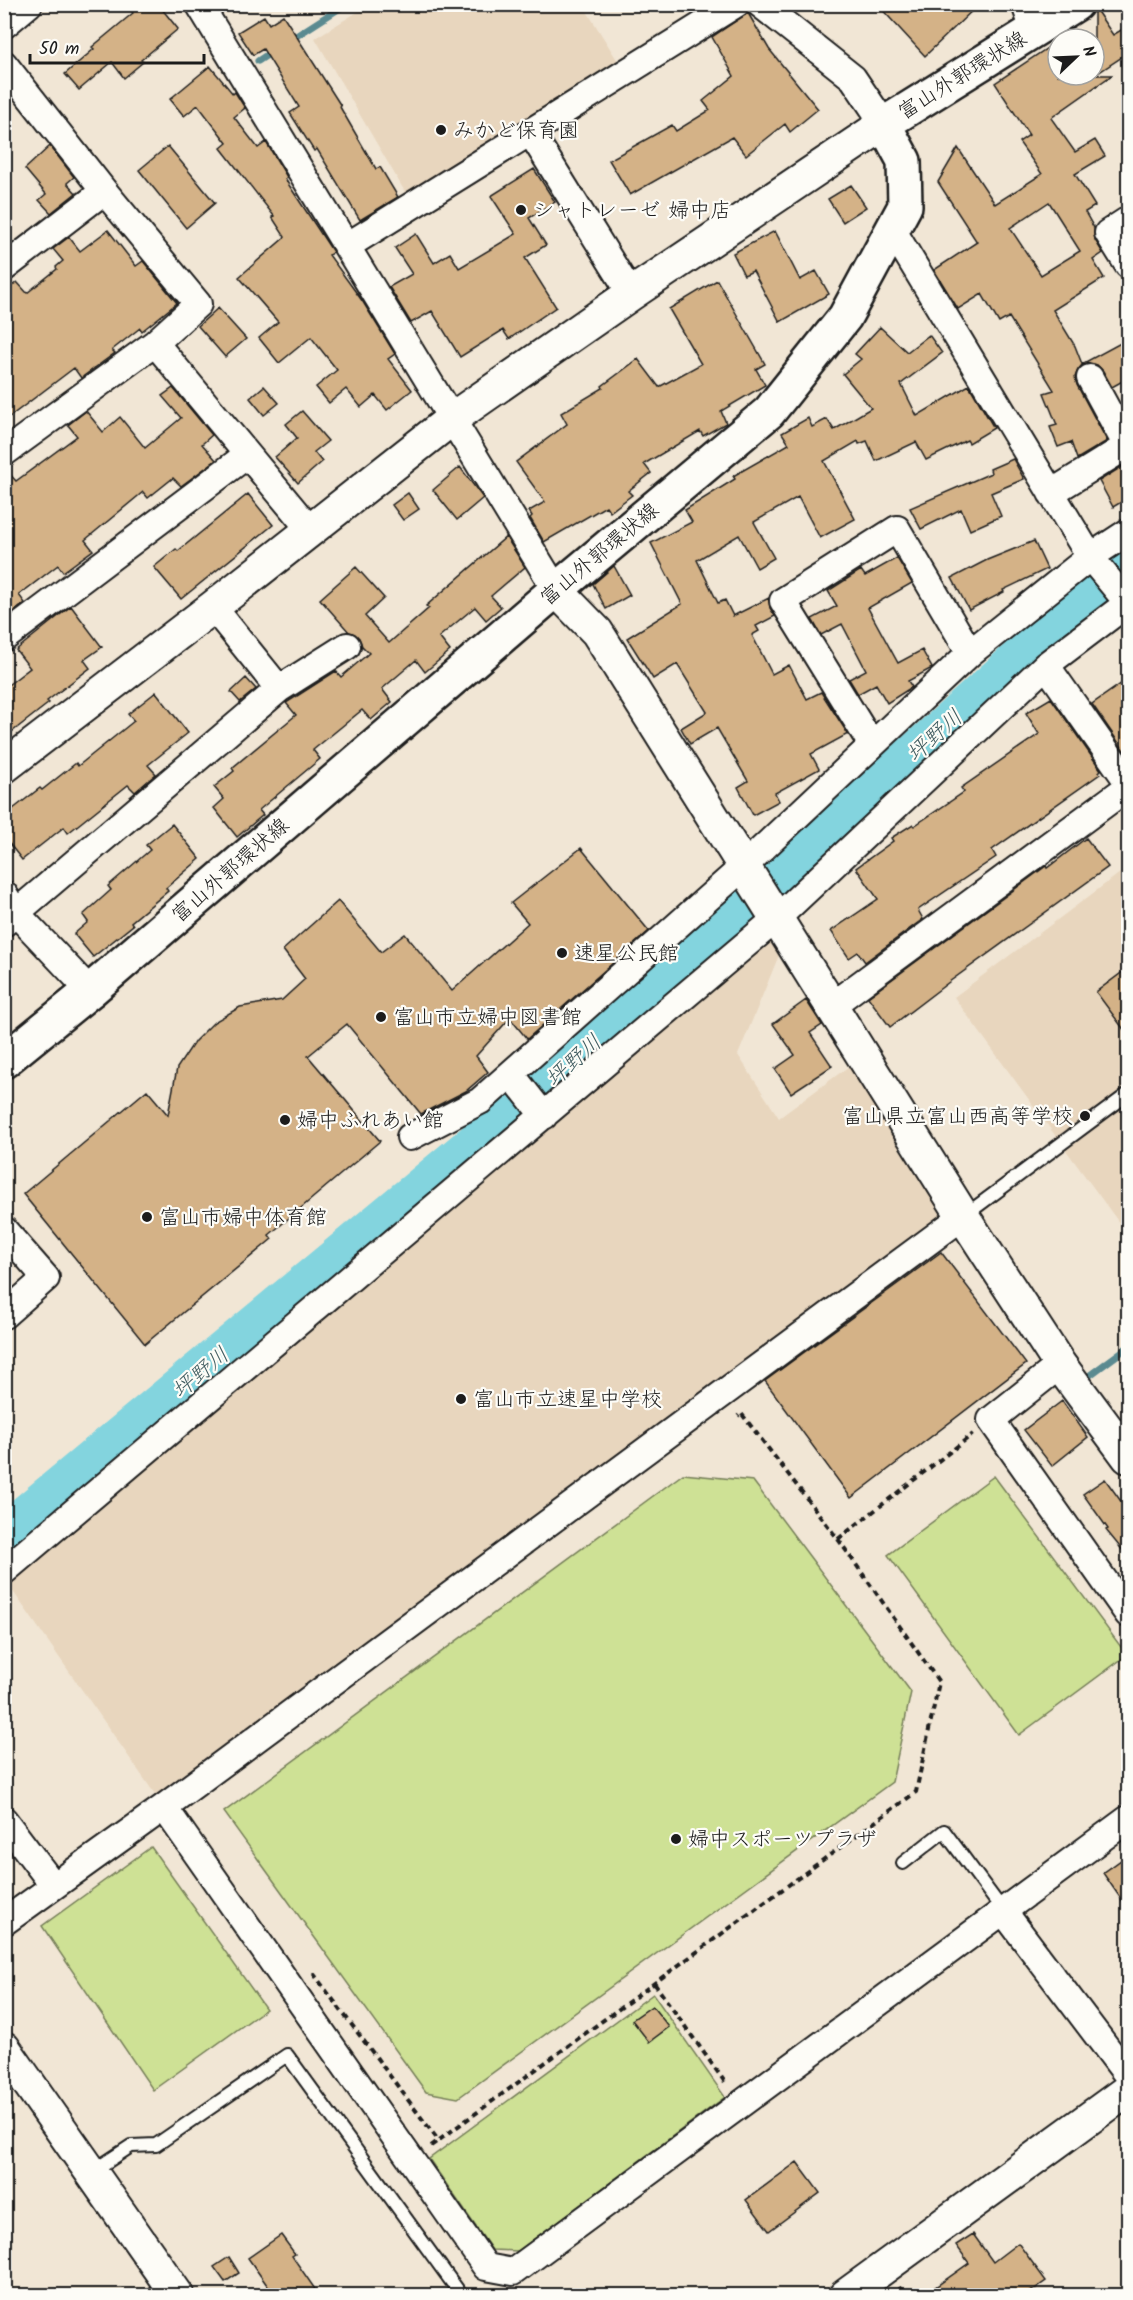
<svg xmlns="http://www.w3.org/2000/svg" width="1133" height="2300" viewBox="0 0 1133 2300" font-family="Kalam,'Klee One',sans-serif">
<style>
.built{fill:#e8d6be}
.green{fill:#cee195;stroke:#757e58;stroke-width:1.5}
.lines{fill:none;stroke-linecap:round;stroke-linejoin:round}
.stream{stroke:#5a8a90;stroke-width:7}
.river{stroke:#83d4de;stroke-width:42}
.building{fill:#d4b287;stroke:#1c1c1c;stroke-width:1.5;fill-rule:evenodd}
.service-casing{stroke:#1c1c1c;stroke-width:16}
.minor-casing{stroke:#1c1c1c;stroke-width:30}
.tertiary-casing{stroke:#1c1c1c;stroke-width:36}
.primary-casing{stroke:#1c1c1c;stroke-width:38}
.path{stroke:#1c1c1c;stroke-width:4;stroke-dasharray:6 4.5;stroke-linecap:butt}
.service{stroke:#fdfcf7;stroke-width:12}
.minor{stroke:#fdfcf7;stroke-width:26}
.tertiary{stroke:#fdfcf7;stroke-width:32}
.primary{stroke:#fdfcf7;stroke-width:33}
.poi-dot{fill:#1c1c1c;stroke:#fdfcf7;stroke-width:2}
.labels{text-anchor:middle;stroke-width:4.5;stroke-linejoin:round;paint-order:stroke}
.street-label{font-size:21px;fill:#1c1c1c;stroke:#fdfcf7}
.poi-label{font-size:21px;fill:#1c1c1c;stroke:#fdfcf7;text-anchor:start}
.water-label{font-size:22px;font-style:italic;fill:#405c60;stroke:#fdfcf7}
</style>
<rect width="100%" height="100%" fill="#f1e6d5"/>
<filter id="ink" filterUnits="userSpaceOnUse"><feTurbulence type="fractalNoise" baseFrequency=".0167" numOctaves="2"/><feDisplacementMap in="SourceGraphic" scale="12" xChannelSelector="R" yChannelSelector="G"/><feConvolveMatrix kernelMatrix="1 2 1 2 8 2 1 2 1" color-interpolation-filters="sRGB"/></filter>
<g filter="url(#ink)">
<path class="built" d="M 369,5 L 583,5 L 619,63 L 408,197 L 315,38 Z
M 1128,867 L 1128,1235 L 954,997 Z
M 766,935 L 779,955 L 738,1055 L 779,1118 L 852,1064 L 952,1219 L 157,1797 L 5,1580 Z"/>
<path class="green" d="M 683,1474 L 753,1481 L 911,1692 L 892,1782 L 458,2098 L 426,2092 L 224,1812 Z
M 994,1476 L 1127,1655 L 1019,1735 L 888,1555 Z
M 151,1847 L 266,2009 L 153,2090 L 42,1926 Z
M 653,1994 L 725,2097 L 518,2251 L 492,2250 L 429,2159 Z"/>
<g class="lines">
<path class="stream" d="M 290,40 L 346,4
M 258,61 L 273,51
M 1086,1378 L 1128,1347"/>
<path class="river" d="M 4,1534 L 540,1090 L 740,913 L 1065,618 L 1128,571"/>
</g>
<path class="building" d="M 126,4 L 158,4 L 178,29 L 141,60 L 143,62 L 124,78 L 112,62 L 79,90 L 65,74 L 94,49 L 92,47 L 133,13 Z
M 877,4 L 979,4 L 925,56 Z
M 1094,7 L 1113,35 L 1128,26 L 1128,53 L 1095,75 L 1112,75 L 1051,118 L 1075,152 L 1095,140 L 1105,156 L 1075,174 L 1095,206 L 1085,212 L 1094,228 L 1095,240 L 1103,253 L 1093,260 L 1104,278 L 1053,310 L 1075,346 L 1082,364 L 1128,339 L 1128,378 L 1112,387 L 1103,371 L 1097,365 L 1090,363 L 1082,365 L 1078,370 L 1075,377 L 1077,385 L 1107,441 L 1077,459 L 1071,442 L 1058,447 L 1050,427 L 1057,425 L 1044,393 L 1054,390 L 1009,317 L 999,323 L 982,294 L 958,309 L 934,270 L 977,242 L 938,182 L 958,148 L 995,204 L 1042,174 L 1019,142 L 1029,135 L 995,83 L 1058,41 L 1058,75 L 1094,75 ZM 1049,202 L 1080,251 L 1041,275 L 1010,228 Z
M 748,13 L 769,49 L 818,109 L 790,132 L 785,124 L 746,155 L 732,137 L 630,195 L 609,160 L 672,125 L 676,131 L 710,110 L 703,101 L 734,76 L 712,37 Z
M 283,15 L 341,106 L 340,107 L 376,169 L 380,167 L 398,197 L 360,220 L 317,149 L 314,151 L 290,113 L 299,107 L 263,49 L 253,55 L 238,32 L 264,16 L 269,24 Z
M 210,66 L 233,94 L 235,92 L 245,108 L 234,117 L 258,148 L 266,142 L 287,177 L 285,179 L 333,252 L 329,255 L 363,302 L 395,354 L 388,359 L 412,390 L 387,410 L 375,395 L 361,407 L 346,389 L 329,403 L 316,387 L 337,370 L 311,337 L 279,363 L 259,338 L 278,322 L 239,277 L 285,237 L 272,217 L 274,216 L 221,148 L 227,143 L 198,105 L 184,116 L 170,99 Z
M 50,146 L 74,177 L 67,183 L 76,193 L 51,213 L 39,200 L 46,194 L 25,169 Z
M 168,146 L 215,203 L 186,228 L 139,170 Z
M 534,169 L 555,202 L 529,218 L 546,245 L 525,258 L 556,307 L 509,339 L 503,330 L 460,357 L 432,311 L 411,323 L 389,287 L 412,274 L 395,248 L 416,234 L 434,263 L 450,253 L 459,268 L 516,234 L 491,196 Z
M 851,185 L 866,207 L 843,222 L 828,199 Z
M 108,230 L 136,266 L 143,261 L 177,303 L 142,331 L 140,328 L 112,350 L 115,353 L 81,378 L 74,368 L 4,421 L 4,292 L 17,282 L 27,293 L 57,269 L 56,267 L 63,261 L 53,249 L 69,237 L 80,251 Z
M 775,231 L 800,280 L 816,271 L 829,294 L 780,322 L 753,271 L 744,275 L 733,253 Z
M 717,280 L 765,364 L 756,369 L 765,385 L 721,411 L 726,423 L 703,436 L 700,431 L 644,464 L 651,473 L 628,491 L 632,495 L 610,512 L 606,506 L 544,542 L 530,518 L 532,516 L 529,511 L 545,502 L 516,462 L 567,424 L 561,413 L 603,388 L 602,386 L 638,359 L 659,387 L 701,364 L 669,309 Z
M 218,308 L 246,339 L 225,357 L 198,326 Z
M 880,327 L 907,352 L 929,335 L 942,353 L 901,384 L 917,416 L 969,385 L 994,428 L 969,443 L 967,440 L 926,460 L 916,442 L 876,461 L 867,441 L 859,444 L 858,441 L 824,461 L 855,519 L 820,538 L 798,497 L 754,522 L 774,558 L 757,568 L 739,535 L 697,560 L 718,603 L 725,600 L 733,616 L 769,598 L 770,608 L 775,616 L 756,626 L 759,631 L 752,635 L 772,674 L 789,665 L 807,699 L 821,692 L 848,734 L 811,754 L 819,769 L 775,793 L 779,801 L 753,815 L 738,787 L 748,781 L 717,728 L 690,744 L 681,728 L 707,712 L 677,664 L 653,679 L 627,638 L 682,604 L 651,543 L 692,522 L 685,510 L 735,479 L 733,476 L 789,444 L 782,433 L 808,418 L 812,427 L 827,419 L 834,430 L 871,408 L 843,374 L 861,359 L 855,354 Z
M 264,386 L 279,403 L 264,415 L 250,398 Z
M 173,388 L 212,435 L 202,444 L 216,460 L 181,486 L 173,478 L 148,498 L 143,492 L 85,540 L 93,550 L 63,572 L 58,565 L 19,595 L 25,603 L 6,618 L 4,468 L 16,481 L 77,436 L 68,425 L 86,411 L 103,432 L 120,417 L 145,448 L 181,418 L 162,396 Z
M 302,411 L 328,441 L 314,452 L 322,462 L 298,483 L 275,457 L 297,438 L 286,424 Z
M 1013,459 L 1024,479 L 991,493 L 1001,516 L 970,530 L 961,509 L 921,529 L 910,508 L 991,473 L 990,469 Z
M 1123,466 L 1128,477 L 1128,498 L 1113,507 L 1099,481 Z
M 460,467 L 483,498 L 457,520 L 433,490 Z
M 408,493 L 419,509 L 403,520 L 392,505 Z
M 248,494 L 273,525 L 181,599 L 154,567 L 176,549 L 178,551 Z
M 506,537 L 525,567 L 491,596 L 501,607 L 486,620 L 475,607 L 439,637 L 450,651 L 425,672 L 416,660 L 382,689 L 392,702 L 371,720 L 362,710 L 313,750 L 320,759 L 259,810 L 263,815 L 237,837 L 214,808 L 224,799 L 214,787 L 234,771 L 232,768 L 296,715 L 286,703 L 336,671 L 341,677 L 369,653 L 362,646 L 359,638 L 349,632 L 320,599 L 356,567 L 384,598 L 365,616 L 389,643 L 429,608 L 426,606 Z
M 1034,541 L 1047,569 L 1003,590 L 1004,592 L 969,610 L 952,578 L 987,560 Z
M 897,558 L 912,583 L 868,608 L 898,663 L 922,650 L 932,668 L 908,681 L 912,687 L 887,703 L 876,684 L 858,694 L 849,679 L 866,670 L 842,624 L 821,635 L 812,619 L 837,606 L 828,591 L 861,570 L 865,576 Z
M 614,566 L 630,595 L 606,609 L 593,584 Z
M 71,606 L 102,647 L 84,660 L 90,668 L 47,701 L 49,703 L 4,738 L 4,688 L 30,668 L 16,650 Z
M 246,678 L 256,689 L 240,702 L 231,692 Z
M 1128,679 L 1128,750 L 1125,752 L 1092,704 Z
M 156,692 L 188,733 L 148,765 L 156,774 L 135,792 L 128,785 L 68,833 L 64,827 L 22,860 L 4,837 L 4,816 L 40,788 L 42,790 L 76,763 L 78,766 L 134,721 L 128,714 Z
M 1051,698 L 1101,770 L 1099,772 L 1100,774 L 992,850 L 996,857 L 918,910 L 923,919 L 865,962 L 858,952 L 849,958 L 831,931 L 878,899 L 856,868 L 893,841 L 891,838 L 913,824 L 914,826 L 964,792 L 961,788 L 1039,734 L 1026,713 Z
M 172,824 L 200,859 L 166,888 L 168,891 L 131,922 L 133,925 L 93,957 L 74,934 L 88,922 L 83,915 L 111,890 L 108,886 L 150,850 L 146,845 Z
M 1086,838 L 1108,867 L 949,982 L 890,1027 L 868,997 L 1046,866 L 1047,868 Z
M 581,848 L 649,931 L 527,1039 L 510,1018 L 476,1056 L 488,1072 L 466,1091 L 421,1114 L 347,1024 L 308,1056 L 380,1141 L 269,1235 L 272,1239 L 145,1344 L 23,1194 L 147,1090 L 168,1115 L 177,1068 L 195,1041 L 214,1022 L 240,1007 L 282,1000 L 305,979 L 283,950 L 338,901 L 381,952 L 405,934 L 452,991 L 528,923 L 511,903 Z
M 1128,968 L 1128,1035 L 1096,992 Z
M 806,1000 L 822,1025 L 810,1033 L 832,1066 L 791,1093 L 775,1069 L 795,1055 L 773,1024 Z
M 941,1252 L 1026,1364 L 851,1498 L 765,1381 Z
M 1062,1401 L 1088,1437 L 1052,1466 L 1024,1430 Z
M 1105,1479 L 1128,1511 L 1128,1557 L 1106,1530 L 1108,1529 L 1083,1494 Z
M 1128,1855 L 1128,1909 L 1103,1873 Z
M 652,2006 L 669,2027 L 649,2042 L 632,2020 Z
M 797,2162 L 820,2193 L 769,2231 L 746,2200 Z
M 973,2234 L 993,2262 L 1018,2243 L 1046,2281 L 1026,2295 L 924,2295 L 969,2263 L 956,2245 Z
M 281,2235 L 295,2254 L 292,2256 L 319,2295 L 274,2295 L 248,2258 Z
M 229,2257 L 239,2273 L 225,2282 L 214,2267 Z"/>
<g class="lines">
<g class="service-casing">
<path id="service" d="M 964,1216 L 1128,1094
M 903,1863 L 944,1831 L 1004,1912
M 93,2171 L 131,2146 L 156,2145 L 287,2055 L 462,2296"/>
</g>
<g class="minor-casing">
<path id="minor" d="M 199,4 L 556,590
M 760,4 L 853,78 L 884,124
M 1025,4 L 1034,31
M 4,25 L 29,4
M 4,64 L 104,191 L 198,304 L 155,343 L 4,453
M 531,133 L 631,294
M 1128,220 L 1108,233 L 1128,265
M 347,246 L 736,4
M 4,268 L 104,191
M 155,343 L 311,531
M 1051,493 L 1127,446 L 1090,378
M 213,607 L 279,689
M 4,638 L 247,455
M 1046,665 L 1128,782
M 872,745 L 783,601 L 897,529 L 970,653
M 4,894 L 16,913 L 90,991
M 4,923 L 279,689 L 347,646
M 831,1006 L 1128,787
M 511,1074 L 544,1116
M 410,1137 L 480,1101 L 743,867 L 970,653 L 1090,557 L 1128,532
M 4,1230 L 46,1278 L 4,1315
M 1060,1365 L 991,1420 L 1128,1614
M 4,1571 L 776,919 L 1046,665 L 1128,603 L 1090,557 L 892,229
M 164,1807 L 486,2267 L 513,2272 L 1128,1819
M 4,1820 L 54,1886
M 1004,1912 L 1128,2076
M 4,1922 L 164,1807 L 963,1216"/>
</g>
<g class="tertiary-casing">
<path id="tertiary" d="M 556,590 L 597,632 L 963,1216 L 1060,1365 L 1128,1457
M 4,767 L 213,607 L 453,418 L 631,294 L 884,124
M 4,2048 L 178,2296
M 845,2296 L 1128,2090"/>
</g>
<g class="primary-casing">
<path id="primary" d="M 4,1061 L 90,991 L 556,590 L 769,412 L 845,317 L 905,206 L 904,161 L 884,124 L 1076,4"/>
</g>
<path class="path" d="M 838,1539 L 973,1434
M 313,1973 L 438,2140
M 654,1983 L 727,2085
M 431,2146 L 916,1792 L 939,1682 L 838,1539 L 741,1413 L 738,1416
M 899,2287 L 905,2296"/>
<use href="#service" class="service"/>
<use href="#minor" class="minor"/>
<use href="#tertiary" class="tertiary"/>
<use href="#primary" class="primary"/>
</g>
</g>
<g class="poi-dot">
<circle cx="441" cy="130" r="6"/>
<circle cx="521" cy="210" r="6"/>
<circle cx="562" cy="953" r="6"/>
<circle cx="381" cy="1017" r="6"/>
<circle cx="1085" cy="1116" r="6"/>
<circle cx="285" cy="1120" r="6"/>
<circle cx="147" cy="1217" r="6"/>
<circle cx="461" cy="1399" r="6"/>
<circle cx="676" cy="1839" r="6"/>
</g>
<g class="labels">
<g class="street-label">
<text transform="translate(962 75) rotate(-32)" y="7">富山外郭環状線</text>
<text transform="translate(599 554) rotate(-40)" y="7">富山外郭環状線</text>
<text transform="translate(230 870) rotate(-41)" y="7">富山外郭環状線</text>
</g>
<g class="poi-label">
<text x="453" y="137">みかど保育園</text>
<text x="533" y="217">シャトレーゼ 婦中店</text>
<text x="574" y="960">速星公民館</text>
<text x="393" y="1024">富山市立婦中図書館</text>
<text x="1073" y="1123" text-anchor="end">富山県立富山西高等学校</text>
<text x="297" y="1127">婦中ふれあい館</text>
<text x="159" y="1224">富山市婦中体育館</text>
<text x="473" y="1406">富山市立速星中学校</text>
<text x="688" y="1846">婦中スポーツプラザ</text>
</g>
<g class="water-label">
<text transform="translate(934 735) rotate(-42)" y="8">坪野川</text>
<text transform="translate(573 1060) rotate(-42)" y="8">坪野川</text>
<text transform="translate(200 1372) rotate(-40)" y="8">坪野川</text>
</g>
</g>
<rect width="1133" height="2300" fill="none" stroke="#fdfcf7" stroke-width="24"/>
<rect x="12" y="12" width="1109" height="2276" fill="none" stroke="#1c1c1c" stroke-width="2" filter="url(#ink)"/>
<g transform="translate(1076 57) rotate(67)"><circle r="28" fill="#fdfcf7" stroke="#a3a29f" stroke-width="1.5"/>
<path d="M0-4.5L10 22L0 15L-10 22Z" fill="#1c1c1c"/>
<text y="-9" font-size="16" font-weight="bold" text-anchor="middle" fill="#1c1c1c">N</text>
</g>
<path d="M30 54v9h174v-9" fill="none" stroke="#1c1c1c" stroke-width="3"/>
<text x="39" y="54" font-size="18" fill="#1c1c1c" stroke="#fdfcf7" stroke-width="4.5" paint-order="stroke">50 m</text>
</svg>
